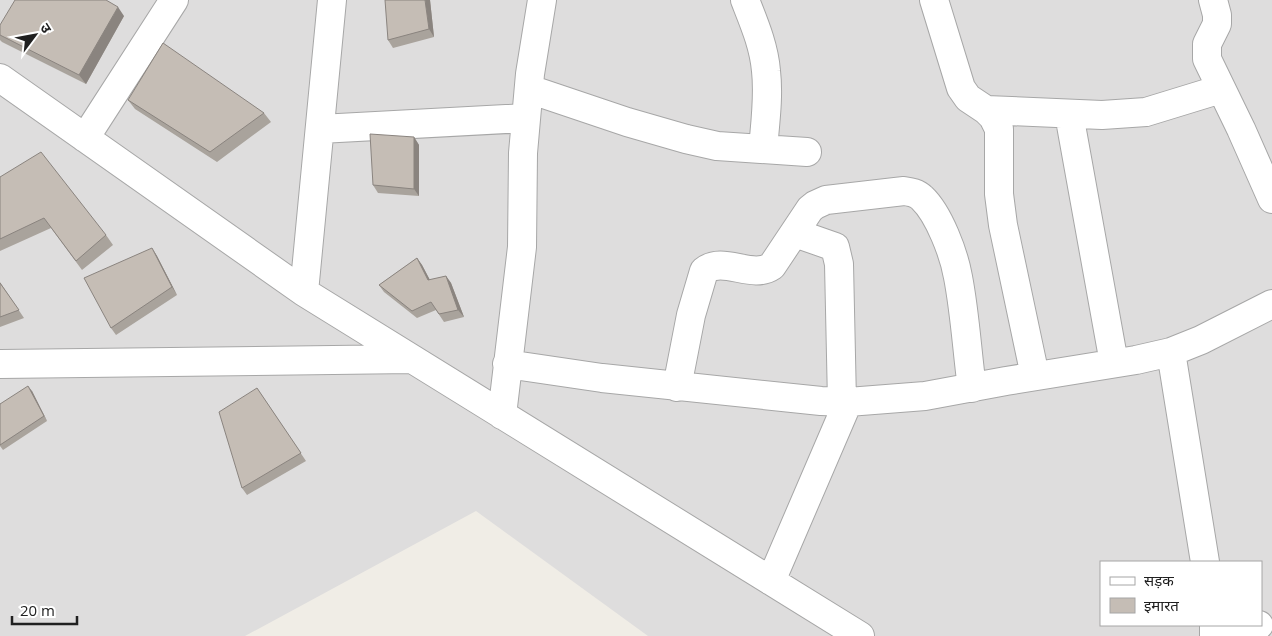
<svg xmlns="http://www.w3.org/2000/svg" width="1272" height="636" viewBox="0 0 1272 636" font-family="'Open Sans','Noto Sans Devanagari',sans-serif">
<style>
.residential{fill:#dedddd;fill-rule:evenodd}
.lines{fill:none;stroke-linecap:round;stroke-linejoin:round}
.minor-casing{stroke:#a7a7a7;stroke-width:30}
.minor{stroke:#fff;stroke-width:28}
.wall{fill:#a9a39c}
.shaded-wall{fill:#8a847f}
.building{fill:#c5bdb5;stroke:#8a847f}
</style>
<rect width="100%" height="100%" fill="#f0ede6"/>
<path class="residential" d="M 0,0 L 1272,0 L 1272,636 L 648,636 L 476,511 L 245,636 L 0,636 ZM 1101,562 L 1261,562 L 1261,625 L 1101,625 Z"/>
<g class="lines">
<g class="minor-casing">
<path id="minor" d="M 745,0 C 754,23 764,46 766,71 C 769,97 765,124 763,149
M 934,0 L 961,88 L 968,98 L 986,110 L 993,117 L 999,129 L 999,194 L 1003,225 L 1035,376
M 1213,0 L 1217,15 L 1217,24 L 1207,44 L 1207,59 L 1241,129 L 1272,199
M 0,78 L 304,292 L 860,636
M 529,89 L 627,122 L 686,139 L 717,146 L 807,152
M 986,110 L 1102,115 L 1146,112 L 1221,89
M 1069,114 L 1114,363
M 320,129 L 526,118
M 85,138 L 174,0
M 795,233 L 835,247 L 839,264 L 842,402
M 304,292 L 332,0
M 1171,352 L 1205,562
M 0,364 L 412,359
M 507,364 L 602,378 L 821,401 L 848,402 L 925,396 L 1006,381 L 1136,360 L 1171,352 L 1201,340 L 1272,304
M 677,387 L 691,315 L 704,271 C 723,255 752,280 772,266 L 810,209 L 815,205 L 826,200 L 904,191 C 911,192 917,193 922,198 C 939,214 954,254 958,277 C 965,313 967,351 972,388
M 502,415 L 522,247 L 523,153 L 530,74 L 542,0
M 771,581 L 848,402
M 1214,636 L 1214,625
M 1237,636 L 1259,625"/>
</g>
<use href="#minor" class="minor"/>
</g>
<path class="wall" d="M 430,0 L 434,37 L 393,48 L 388,40 Z
M 124,16 L 86,84 L 2,42 L 0,40 L 0,25 Z
M 128,100 L 264,113 L 271,122 L 217,162 L 135,109 Z
M 414,137 L 419,145 L 419,196 L 378,193 L 373,185 Z
M 0,177 L 106,235 L 113,245 L 82,270 L 51,228 L 0,251 Z
M 152,248 L 157,256 L 177,295 L 116,335 L 111,328 Z
M 417,258 L 422,265 L 430,280 L 446,276 L 451,283 L 464,317 L 444,322 L 436,310 L 417,318 L 384,292 L 379,285 Z
M 0,282 L 24,318 L 0,327 Z
M 257,388 L 306,461 L 247,495 L 242,488 Z
M 32,391 L 47,421 L 3,450 L 0,446 L 0,404 Z"/>
<path class="shaded-wall" d="M 425,0 L 430,0 L 434,37 L 429,29 Z
M 118,7 L 124,16 L 86,84 L 79,75 Z
M 414,137 L 419,145 L 419,196 L 414,189 Z
M 152,248 L 157,256 L 177,295 L 172,287 Z
M 417,258 L 422,265 L 434,288 L 428,280 Z
M 446,276 L 451,283 L 464,317 L 458,310 Z
M 28,386 L 32,391 L 47,421 L 44,416 Z"/>
<path class="building" d="M 15,0 L 106,0 L 118,7 L 79,75 L 0,35 L 0,25 Z
M 385,0 L 425,0 L 429,29 L 388,40 Z
M 163,43 L 264,113 L 210,152 L 128,100 Z
M 370,134 L 414,137 L 414,189 L 373,185 Z
M 41,152 L 106,235 L 76,261 L 44,218 L 0,239 L 0,177 Z
M 152,248 L 172,287 L 111,328 L 84,278 Z
M 417,258 L 428,280 L 446,276 L 458,310 L 439,314 L 431,302 L 412,311 L 379,285 Z
M 0,283 L 19,310 L 0,317 Z
M 28,386 L 44,416 L 0,445 L 0,404 Z
M 257,388 L 301,453 L 242,488 L 219,412 Z"/>
<rect x="1100" y="561" width="162" height="65" fill="#ffffff" stroke="#a6a6a6"/>
<rect x="1110" y="577" width="25" height="8" fill="#ffffff" stroke="#a6a6a6"/>
<text x="1144" y="586" font-size="15" fill="#202020">सड़क</text>
<rect x="1110" y="598" width="25" height="15" fill="#c5bdb5" stroke="#a6a6a6"/>
<text x="1144" y="611" font-size="15" fill="#202020">इमारत</text>
<g transform="translate(35 35) rotate(58)" stroke="#ffffff" stroke-width="4" paint-order="stroke">
<path d="M0-4L9 19L0 12L-9 19Z" fill="#202020"/>
<text y="-8" font-size="14" font-weight="bold" text-anchor="middle" fill="#202020">उ</text>
</g>
<path d="M12 616v8h65v-8" fill="none" stroke="#202020" stroke-width="2.5"/>
<text x="20" y="616" font-size="15" fill="#202020" stroke="#ffffff" stroke-width="4" paint-order="stroke">20 m</text>
</svg>
